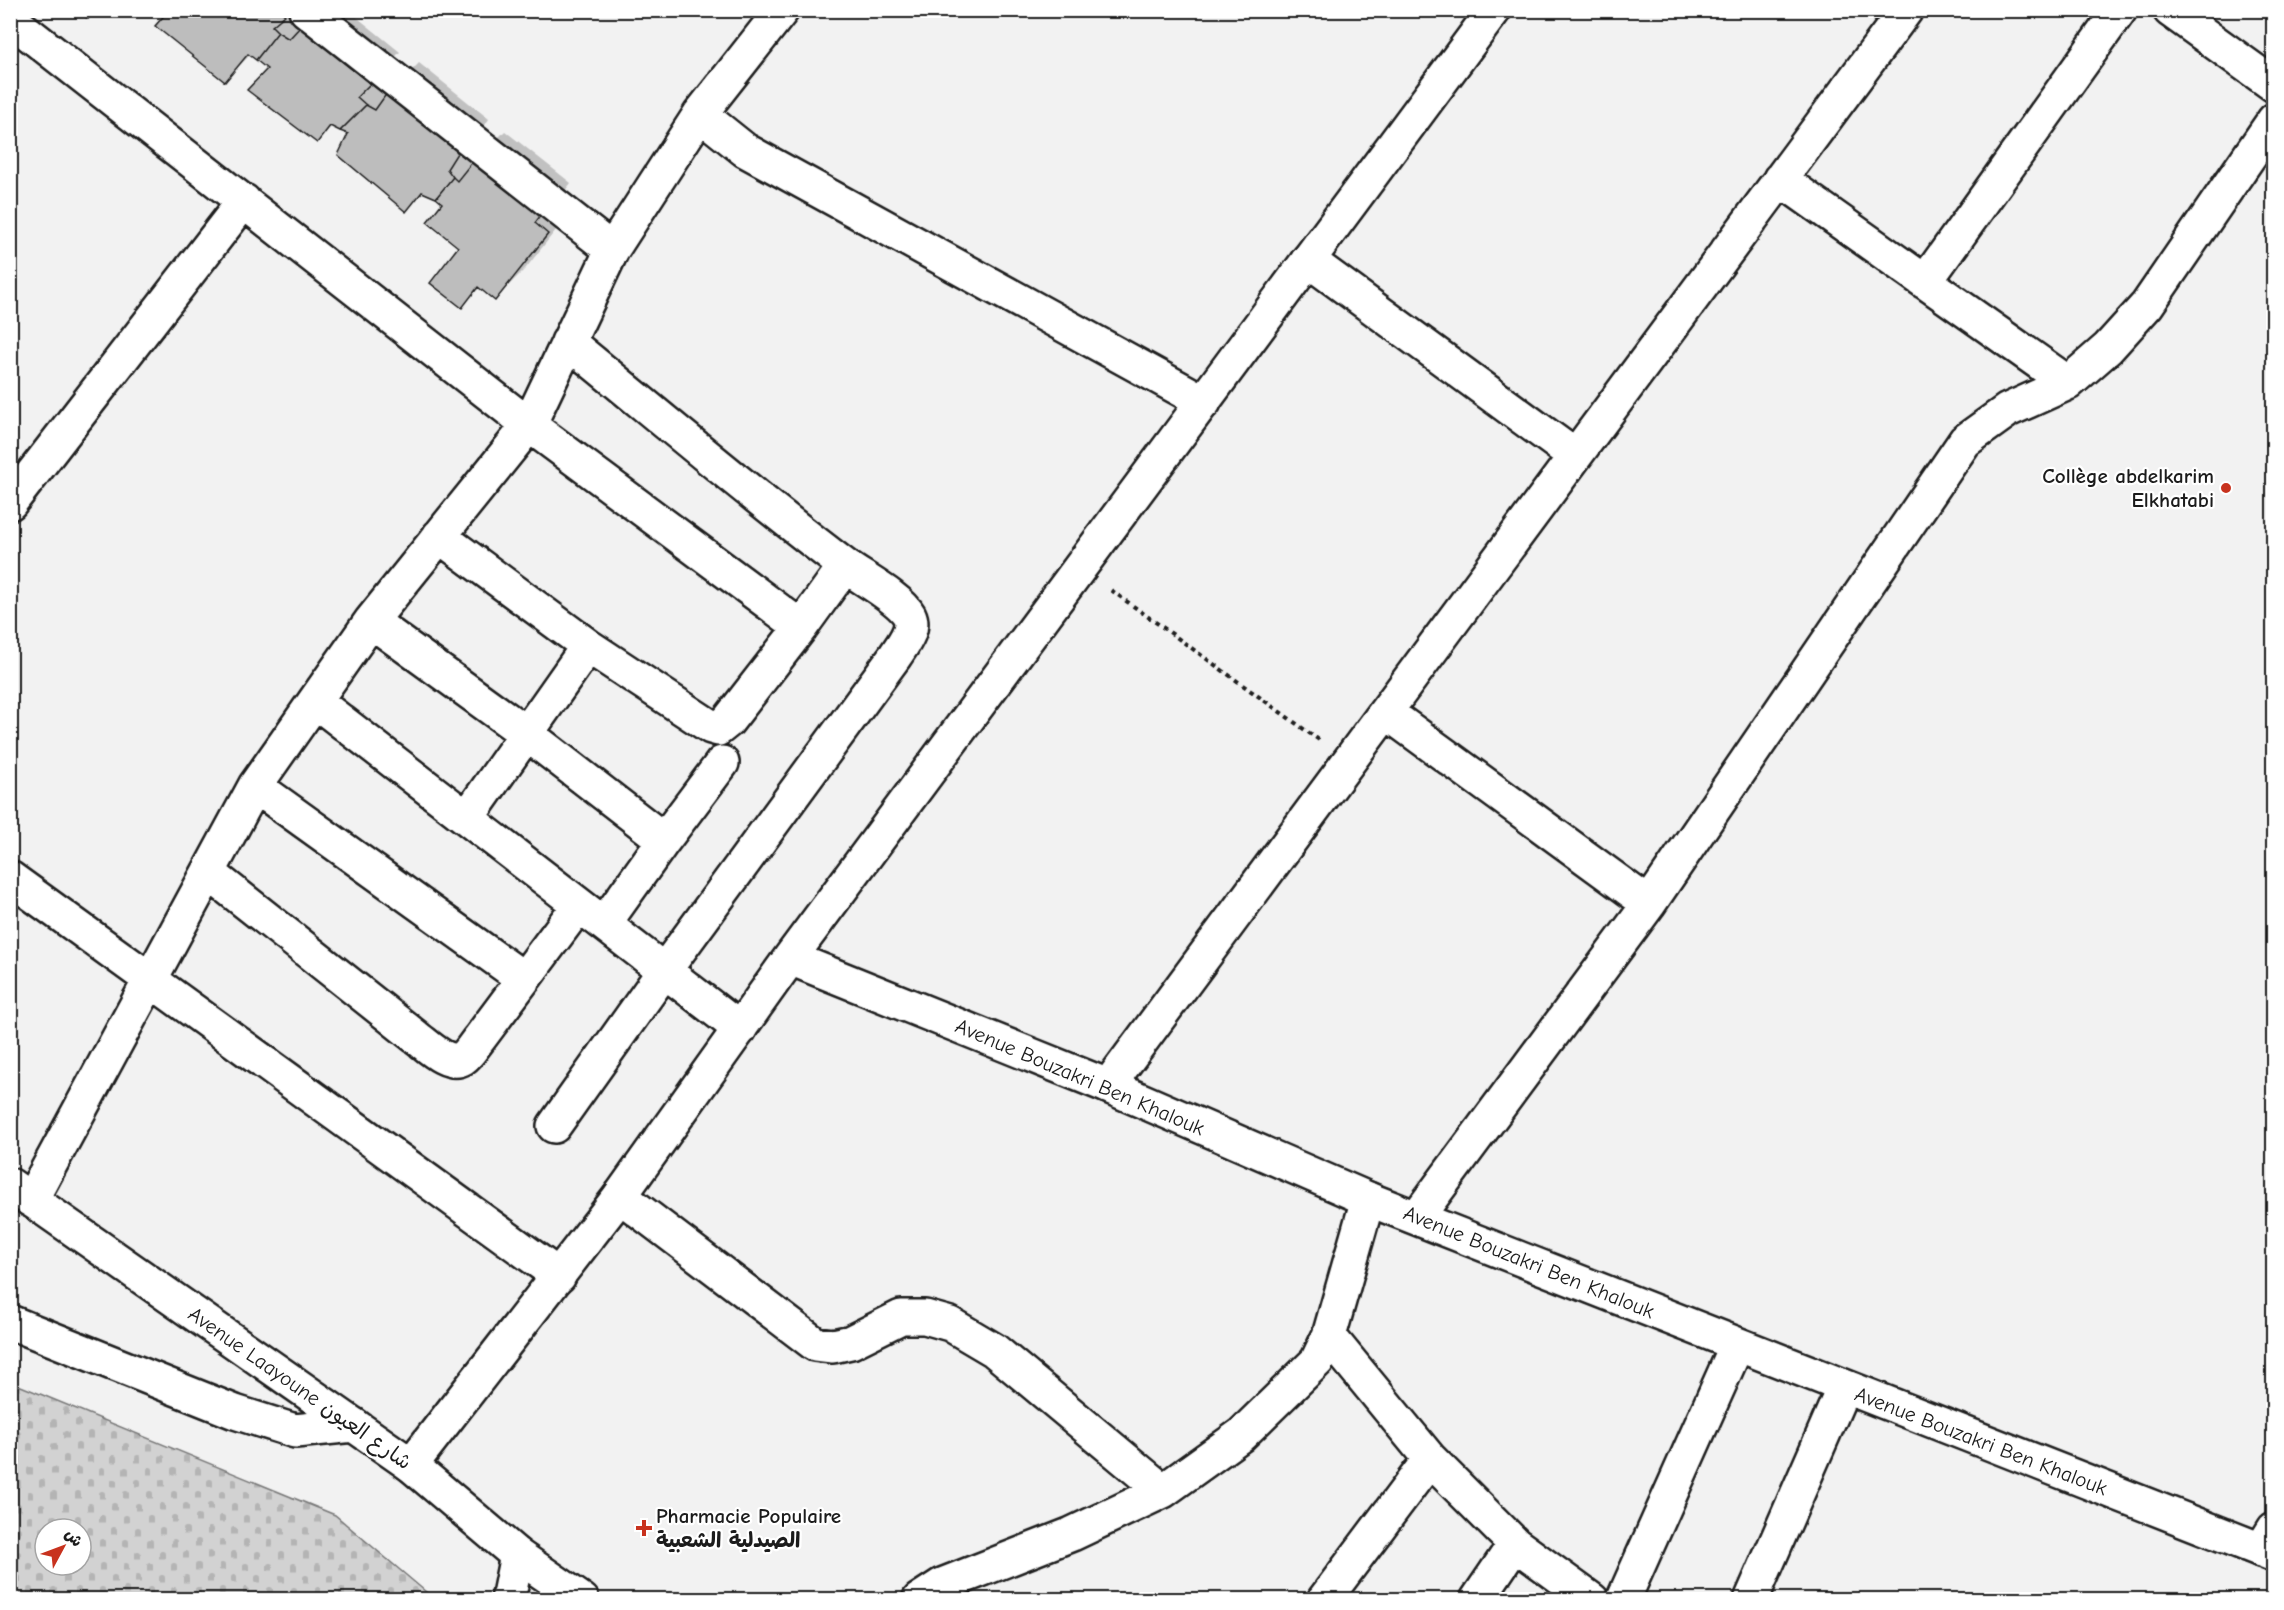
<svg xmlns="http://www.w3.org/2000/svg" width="2284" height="1610" viewBox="0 0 2284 1610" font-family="'Comic Neue','Playpen Sans Arabic',sans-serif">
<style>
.cemetery{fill:url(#cemetery-stones);stroke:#777;stroke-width:1.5;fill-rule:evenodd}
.shadow{fill:#0003}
.building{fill:#bdbdbd;stroke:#1c1c1c;stroke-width:1.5}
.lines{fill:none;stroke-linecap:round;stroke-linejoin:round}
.minor-casing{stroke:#1c1c1c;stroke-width:38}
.tertiary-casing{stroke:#1c1c1c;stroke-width:38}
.secondary-casing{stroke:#1c1c1c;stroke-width:38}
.path{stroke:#1c1c1c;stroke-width:4;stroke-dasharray:4.5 4.5;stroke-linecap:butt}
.minor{stroke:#fff;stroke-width:33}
.tertiary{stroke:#fff;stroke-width:33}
.secondary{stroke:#fff;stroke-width:33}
.poi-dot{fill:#c8321e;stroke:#fff;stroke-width:2}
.labels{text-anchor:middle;stroke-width:4.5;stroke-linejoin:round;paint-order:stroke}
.poi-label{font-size:21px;font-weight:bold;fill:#1c1c1c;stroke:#fff;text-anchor:end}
.street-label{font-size:21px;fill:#1c1c1c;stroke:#fff}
</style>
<defs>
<pattern id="cemetery-stones" width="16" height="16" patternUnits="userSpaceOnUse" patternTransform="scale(1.5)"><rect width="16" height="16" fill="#d2d2d2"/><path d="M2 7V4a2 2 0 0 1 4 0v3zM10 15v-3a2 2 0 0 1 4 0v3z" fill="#b4b4b4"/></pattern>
</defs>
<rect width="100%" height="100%" fill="#f2f2f2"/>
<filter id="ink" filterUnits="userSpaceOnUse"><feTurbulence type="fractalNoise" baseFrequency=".0167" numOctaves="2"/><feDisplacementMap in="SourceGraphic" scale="12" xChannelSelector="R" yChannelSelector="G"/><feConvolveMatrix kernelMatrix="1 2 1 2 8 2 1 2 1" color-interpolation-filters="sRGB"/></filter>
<g filter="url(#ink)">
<path class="cemetery" d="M 11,1382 L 335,1515 L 432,1597 L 432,1599 L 11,1599 ZM 45,1529 L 81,1529 L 81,1565 L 45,1565 Z"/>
<path class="shadow" d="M 171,10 L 348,10 L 400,52 L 386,66 L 404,78 L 419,63 L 489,119 L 477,137 L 487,149 L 505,131 L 571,183 L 564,192 L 578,202 L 526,268 L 495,299 L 480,287 L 462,306 L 460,246 L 444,202 L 424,191 L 406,210 L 350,133 L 332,126 L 317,141 L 269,69 L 251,54 L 225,80 Z"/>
<path class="building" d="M 79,10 L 95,10 L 88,19 Z
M 169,10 L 280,10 L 285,15 L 272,26 L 278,32 L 256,60 L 248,54 L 225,82 L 155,26 Z
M 300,27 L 370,84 L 357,97 L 366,105 L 340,131 L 330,126 L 317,143 L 247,90 L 267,69 L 256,60 L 278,32 L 289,39 Z
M 387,93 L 459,150 L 447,169 L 453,177 L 436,198 L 422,192 L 406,212 L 338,155 L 348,134 L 340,131 L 366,105 L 375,110 Z
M 473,161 L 541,215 L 535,223 L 548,234 L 495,301 L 478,287 L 462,308 L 430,283 L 458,247 L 427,222 L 442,203 L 436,198 L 453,177 L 457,181 Z"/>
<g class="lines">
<g class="minor-casing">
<path id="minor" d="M 306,10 L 612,250
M 2170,10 L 2274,85
M 10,19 L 529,425 L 801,627
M 700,114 L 745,150 L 1204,402
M 1780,179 L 2068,383
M 1308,260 L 1575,456
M 1925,282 L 2120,10
M 10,503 L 244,201
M 439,536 L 588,646 L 711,727 L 718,729 L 728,721 L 801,627 L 845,566
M 371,621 L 527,734 L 664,840
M 315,701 L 740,1029
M 1386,712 L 1649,904
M 255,786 L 524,979
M 467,818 L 588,646
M 209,873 L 416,1037 C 427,1045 448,1067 463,1058 C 469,1054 474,1045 479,1039 L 579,905
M 10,878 L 559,1276
M 604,924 L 664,840 L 722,763
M 1108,1086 L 1906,10
M 554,1126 L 664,971 L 895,656 C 902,645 916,629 909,615 C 900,598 861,578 844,565 C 750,494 660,417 568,342
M 620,1196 L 815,1344 L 833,1346 L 851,1342 L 901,1317 L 925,1317 L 950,1324 L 994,1350 L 1163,1491
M 31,1200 L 255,786 L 371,621 L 529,425 L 612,250 L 700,114 L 782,10
M 1417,1217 L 1649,904 L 1965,441 L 2008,410 L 2068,383 L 2108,348 L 2147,305 L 2274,120
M 10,1322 L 235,1412 L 295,1431 L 354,1425
M 1329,1336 L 1430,1459 L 1515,1544 L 1592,1600
M 2261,1550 L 2274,1529
M 508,1600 L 517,1555
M 919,1600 L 942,1585 L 1072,1534 L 1163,1491 L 1241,1435 L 1317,1361 L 1329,1336 L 1368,1199
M 1324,1600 L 1430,1459
M 1477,1600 L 1515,1544
M 1623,1600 L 1737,1345
M 1751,1600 L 1844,1387"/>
</g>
<g class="tertiary-casing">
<path id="tertiary" d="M 790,958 L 1108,1086 L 1368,1199 L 2274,1555
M 411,1465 L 620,1196 L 790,958 L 1494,10"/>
</g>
<g class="secondary-casing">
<path id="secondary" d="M 10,1185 L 411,1465 L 517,1555 L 582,1600"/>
</g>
<path class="path" d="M 1111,590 L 1319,740"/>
<use href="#minor" class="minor"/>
<use href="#tertiary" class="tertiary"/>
<use href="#secondary" class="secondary"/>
</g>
</g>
<g class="poi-dot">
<circle cx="2226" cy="488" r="6"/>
<path d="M641 1519h6v6h6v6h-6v6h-6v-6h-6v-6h6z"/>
</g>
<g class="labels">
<g class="poi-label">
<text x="2214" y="483">Collège abdelkarim<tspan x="2214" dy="24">Elkhatabi</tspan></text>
<text x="656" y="1523" text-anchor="start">Pharmacie Populaire<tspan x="656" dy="24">الصيدلية الشعبية</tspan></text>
</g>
<g class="street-label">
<text transform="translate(1080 1077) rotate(23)" y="7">Avenue Bouzakri Ben Khalouk</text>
<text transform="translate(1529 1262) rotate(22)" y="7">Avenue Bouzakri Ben Khalouk</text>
<text transform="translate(300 1388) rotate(35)" y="7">Avenue Laayoune شارع العيون</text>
<text transform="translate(1981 1441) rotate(21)" y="7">Avenue Bouzakri Ben Khalouk</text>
</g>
</g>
<rect width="2284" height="1610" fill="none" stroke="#fff" stroke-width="36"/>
<rect x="18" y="18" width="2248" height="1574" fill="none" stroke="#1c1c1c" stroke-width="2" filter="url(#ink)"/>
<g transform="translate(63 1547) rotate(49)"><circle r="28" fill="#ffffff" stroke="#a4a4a4" stroke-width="1.5"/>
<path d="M0-4.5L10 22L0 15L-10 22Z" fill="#c8321e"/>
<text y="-9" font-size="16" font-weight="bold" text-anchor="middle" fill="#1c1c1c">ش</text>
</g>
</svg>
